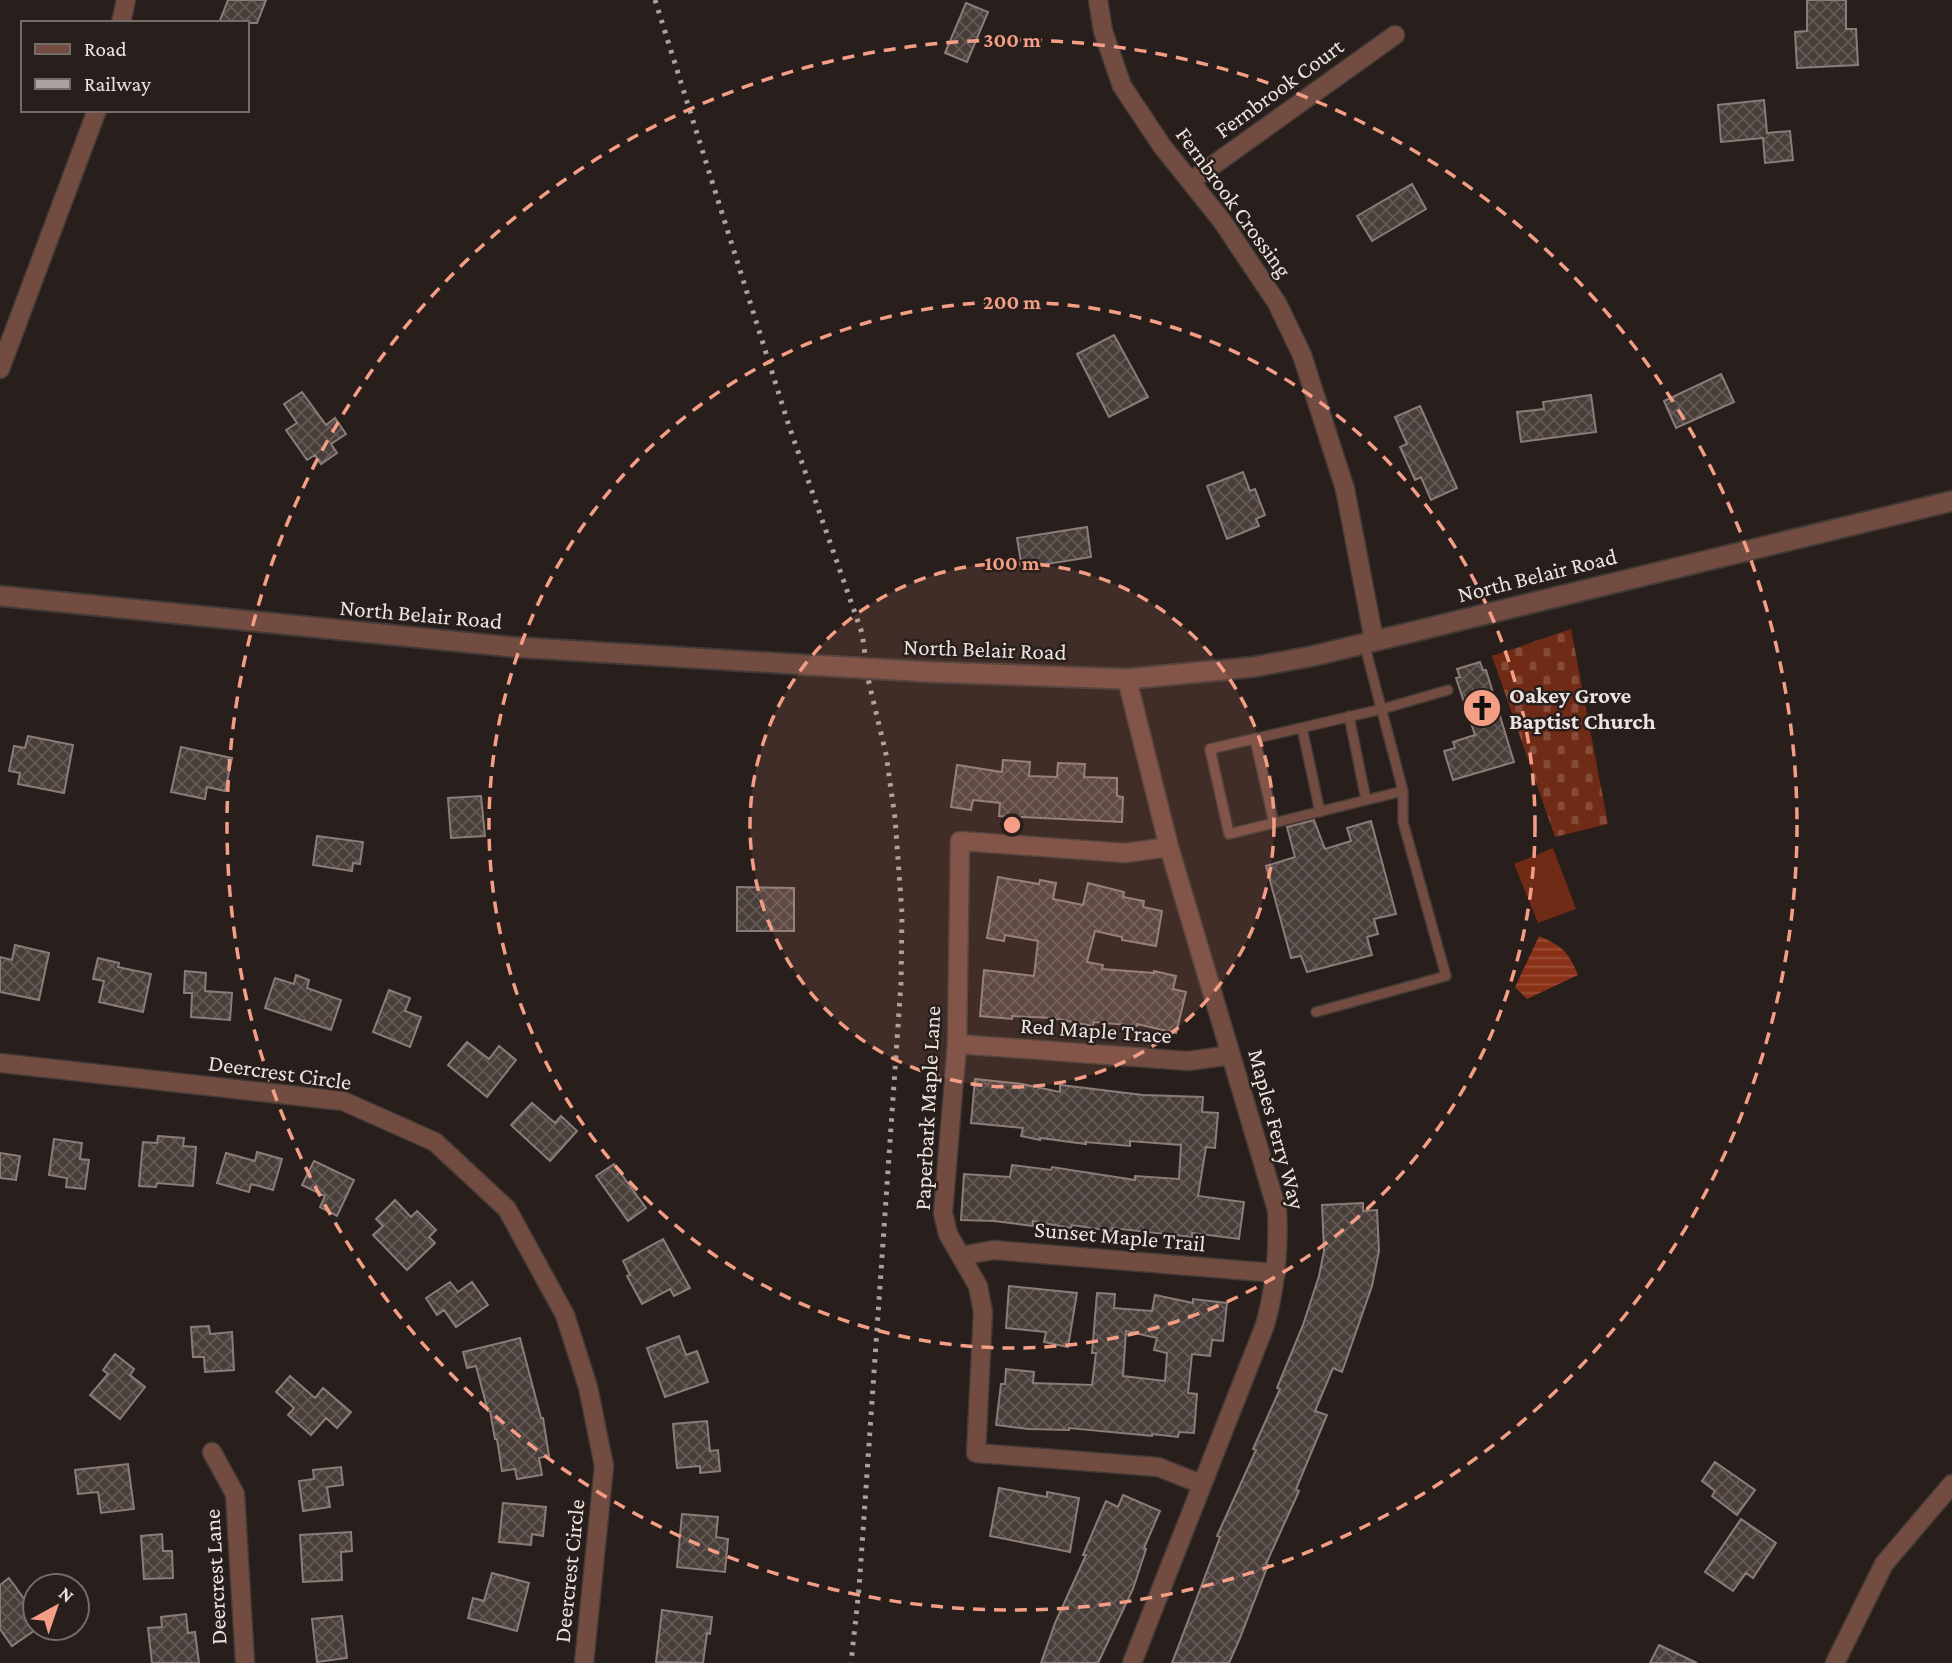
<svg xmlns="http://www.w3.org/2000/svg" width="1952" height="1663" viewBox="0 0 1952 1663" font-family="'Crimson Pro',serif">
<style>
.cemetery{fill:url(#cemetery-stones)}
.park{fill:#702b17}
.water{fill:url(#water-rules)}
.building{fill:url(#building-cross-hatch);stroke:#8a7d79;stroke-width:2;fill-rule:evenodd}
.lines{fill:none;stroke-linecap:round;stroke-linejoin:round}
.service-casing{stroke:#433a37;stroke-width:12}
.minor-casing{stroke:#433a37;stroke-width:21}
.tertiary-casing{stroke:#433a37;stroke-width:23}
.service{stroke:#734c41;stroke-width:9}
.minor{stroke:#734c41;stroke-width:18}
.tertiary{stroke:#734c41;stroke-width:19}
.rail{stroke:#aaa29f;stroke-width:5;stroke-dasharray:3.5 7;stroke-linecap:butt}
.tertiary-bridge-casing{stroke:#433a37;stroke-width:23;stroke-linecap:butt}
.tertiary-bridge{stroke:#734c41;stroke-width:19}
.ring{fill:none;stroke:#f49e86;stroke-width:3.5;stroke-dasharray:12 9}
.labels{text-anchor:middle;stroke-width:5;stroke-linejoin:round;paint-order:stroke}
.street-label{font-size:23px;fill:#ebe4e1;stroke:#281e1b}
.poi-label{font-size:23px;font-weight:bold;fill:#ebe4e1;stroke:#281e1b;text-anchor:start}
.centre{fill:#f49e86;stroke:#281e1b;stroke-width:3.5}
.ring-label{font-size:21px;text-anchor:middle;font-weight:bold;fill:#f49e86;stroke:#281e1b;stroke-width:5;stroke-linejoin:round;paint-order:stroke}
</style>
<defs>
<pattern id="cemetery-stones" width="16" height="16" patternUnits="userSpaceOnUse" patternTransform="scale(1.75)"><rect width="16" height="16" fill="#702b17"/><path d="M2 7V4a2 2 0 0 1 4 0v3zM10 15v-3a2 2 0 0 1 4 0v3z" fill="#854a38"/></pattern>
<pattern id="water-rules" width="6" height="5" patternUnits="userSpaceOnUse" patternTransform="scale(1.75)"><rect width="6" height="5" fill="#893117"/><path d="M0 2.5h6" fill="none" stroke="#9a4f38"/></pattern>
<pattern id="building-cross-hatch" width="8" height="8" patternUnits="userSpaceOnUse" patternTransform="scale(1.75)"><rect width="8" height="8" fill="#4a3e3b"/><path d="M0 0l8 8M0 8l8-8" fill="none" stroke="#645a57"/></pattern>
</defs>
<rect width="100%" height="100%" fill="#281e1b"/>
<path class="cemetery" d="M 1571,629 L 1608,824 L 1555,837 L 1492,656 Z"/>
<path class="park" d="M 1553,848 L 1576,909 L 1538,923 L 1514,864 Z"/>
<path class="water" d="M 1539,936 C 1562,946 1568,951 1578,975 L 1527,999 L 1515,987 Z"/>
<path class="building" d="M 228,0 L 266,0 L 257,23 L 219,23 Z
M 1807,0 L 1846,0 L 1846,29 L 1856,29 L 1858,65 L 1797,68 L 1795,32 L 1807,31 Z
M 966,3 L 988,12 L 967,62 L 945,53 Z
M 1764,100 L 1767,133 L 1790,131 L 1793,160 L 1765,163 L 1763,138 L 1721,142 L 1718,105 Z
M 1412,184 L 1426,209 L 1372,241 L 1357,216 Z
M 1114,335 L 1148,397 L 1109,417 L 1077,354 Z
M 1721,374 L 1734,402 L 1676,428 L 1664,401 Z
M 302,392 L 326,425 L 335,418 L 346,434 L 331,444 L 337,453 L 321,464 L 315,455 L 307,460 L 286,430 L 297,423 L 284,404 Z
M 1591,395 L 1596,432 L 1521,442 L 1517,412 L 1544,409 L 1543,402 Z
M 1420,406 L 1457,488 L 1431,500 L 1421,477 L 1415,480 L 1400,447 L 1407,444 L 1395,417 Z
M 1243,472 L 1250,491 L 1255,489 L 1265,515 L 1256,519 L 1259,526 L 1227,539 L 1207,486 Z
M 1087,527 L 1091,557 L 1022,568 L 1017,538 Z
M 1480,662 L 1483,670 L 1486,670 L 1514,762 L 1453,780 L 1444,751 L 1455,748 L 1453,742 L 1475,735 L 1456,678 L 1460,677 L 1457,669 Z
M 28,736 L 73,745 L 64,793 L 18,784 L 20,773 L 9,771 L 14,746 L 25,748 Z
M 181,747 L 232,758 L 225,791 L 207,787 L 205,799 L 171,792 Z
M 1003,760 L 1030,762 L 1029,776 L 1057,777 L 1058,763 L 1085,764 L 1084,777 L 1117,778 L 1117,796 L 1123,797 L 1122,822 L 999,816 L 1000,803 L 973,800 L 971,810 L 951,807 L 957,765 L 1002,772 Z
M 481,796 L 485,836 L 451,838 L 448,798 Z
M 1314,820 L 1325,849 L 1351,841 L 1347,828 L 1371,821 L 1396,914 L 1374,919 L 1378,934 L 1367,937 L 1372,955 L 1307,972 L 1301,956 L 1291,958 L 1266,866 L 1295,857 L 1287,827 Z
M 317,836 L 363,842 L 360,864 L 353,863 L 352,871 L 313,865 Z
M 998,877 L 1039,884 L 1040,880 L 1056,883 L 1053,899 L 1083,905 L 1088,883 L 1124,892 L 1123,897 L 1144,901 L 1143,907 L 1162,911 L 1156,946 L 1122,940 L 1122,937 L 1095,931 L 1087,962 L 1103,965 L 1102,969 L 1154,973 L 1154,971 L 1176,976 L 1173,989 L 1186,992 L 1176,1033 L 1137,1024 L 1137,1026 L 1094,1022 L 1093,1026 L 1052,1018 L 1012,1016 L 1012,1019 L 980,1016 L 984,970 L 1034,976 L 1038,941 L 1005,935 L 1004,941 L 987,938 Z
M 737,887 L 794,888 L 794,931 L 737,931 Z
M 15,945 L 49,953 L 39,1000 L 0,992 L 0,957 L 12,960 Z
M 98,958 L 119,963 L 118,967 L 151,974 L 143,1012 L 99,1002 L 104,981 L 93,979 Z
M 185,971 L 206,973 L 205,991 L 232,993 L 230,1020 L 191,1017 L 192,993 L 184,993 Z
M 296,975 L 309,980 L 307,988 L 341,1000 L 331,1030 L 265,1008 L 275,978 L 294,984 Z
M 389,990 L 410,998 L 405,1011 L 421,1017 L 410,1047 L 373,1032 Z
M 467,1042 L 489,1059 L 499,1046 L 516,1060 L 487,1097 L 448,1065 Z
M 975,1079 L 1022,1084 L 1060,1092 L 1060,1085 L 1143,1095 L 1203,1097 L 1202,1112 L 1218,1113 L 1215,1148 L 1206,1147 L 1198,1196 L 1244,1202 L 1239,1239 L 1192,1233 L 1192,1237 L 1112,1228 L 1112,1231 L 1072,1225 L 1071,1228 L 1033,1221 L 1033,1226 L 994,1221 L 961,1220 L 964,1174 L 1010,1177 L 1012,1165 L 1051,1170 L 1052,1167 L 1135,1180 L 1135,1176 L 1179,1179 L 1181,1145 L 1130,1141 L 1130,1146 L 1086,1142 L 1086,1144 L 1040,1138 L 1040,1140 L 1021,1136 L 1023,1128 L 971,1123 Z
M 532,1103 L 555,1123 L 561,1116 L 577,1131 L 550,1161 L 511,1125 Z
M 158,1136 L 184,1138 L 183,1146 L 196,1147 L 193,1186 L 157,1183 L 156,1187 L 139,1186 L 143,1142 L 157,1143 Z
M 54,1139 L 82,1143 L 80,1159 L 89,1160 L 85,1189 L 66,1187 L 67,1178 L 49,1175 Z
M 257,1152 L 282,1159 L 273,1190 L 251,1184 L 249,1192 L 217,1183 L 226,1153 L 255,1161 Z
M 0,1153 L 20,1156 L 16,1180 L 0,1178 Z
M 314,1161 L 354,1180 L 337,1216 L 320,1207 L 325,1196 L 302,1185 Z
M 614,1164 L 646,1208 L 628,1221 L 596,1176 Z
M 395,1200 L 411,1217 L 417,1211 L 436,1230 L 429,1237 L 435,1243 L 407,1270 L 373,1235 L 383,1226 L 376,1219 Z
M 1363,1203 L 1363,1211 L 1377,1210 L 1379,1251 L 1372,1286 L 1342,1372 L 1333,1368 L 1315,1411 L 1327,1415 L 1296,1489 L 1299,1491 L 1266,1564 L 1268,1565 L 1240,1638 L 1229,1663 L 1172,1663 L 1220,1537 L 1217,1536 L 1256,1450 L 1253,1449 L 1280,1389 L 1277,1388 L 1303,1325 L 1319,1276 L 1324,1251 L 1322,1205 Z
M 663,1239 L 690,1288 L 674,1296 L 670,1289 L 642,1304 L 627,1276 L 630,1275 L 623,1261 Z
M 450,1282 L 458,1292 L 472,1282 L 488,1305 L 456,1327 L 444,1310 L 437,1315 L 426,1298 Z
M 1009,1286 L 1077,1293 L 1068,1347 L 1044,1342 L 1046,1332 L 1006,1328 Z
M 1097,1293 L 1115,1294 L 1114,1308 L 1152,1311 L 1155,1295 L 1193,1303 L 1193,1299 L 1227,1303 L 1223,1341 L 1212,1340 L 1210,1356 L 1192,1354 L 1188,1393 L 1197,1394 L 1194,1433 L 1179,1432 L 1178,1437 L 1152,1434 L 1152,1436 L 1069,1428 L 1069,1430 L 1029,1429 L 996,1425 L 1001,1384 L 1005,1384 L 1006,1369 L 1034,1372 L 1033,1383 L 1092,1385 L 1096,1353 L 1092,1353 ZM 1126,1331 L 1157,1338 L 1154,1350 L 1167,1353 L 1165,1381 L 1123,1376 Z
M 209,1326 L 210,1334 L 232,1332 L 234,1370 L 205,1372 L 204,1357 L 193,1357 L 191,1327 Z
M 679,1336 L 686,1355 L 697,1351 L 708,1382 L 665,1397 L 647,1348 Z
M 520,1338 L 541,1418 L 543,1418 L 549,1456 L 539,1458 L 542,1475 L 517,1479 L 515,1469 L 502,1471 L 497,1439 L 495,1439 L 490,1411 L 488,1411 L 476,1366 L 467,1368 L 463,1352 Z
M 115,1354 L 134,1369 L 130,1375 L 145,1387 L 120,1419 L 90,1395 L 108,1374 L 103,1370 Z
M 290,1376 L 315,1398 L 323,1388 L 351,1412 L 337,1428 L 326,1418 L 311,1435 L 288,1415 L 294,1408 L 276,1392 Z
M 707,1421 L 710,1451 L 718,1450 L 720,1471 L 700,1473 L 700,1466 L 677,1468 L 673,1424 Z
M 1715,1462 L 1755,1490 L 1737,1515 L 1712,1496 L 1715,1491 L 1702,1481 Z
M 128,1464 L 134,1509 L 101,1513 L 98,1492 L 78,1494 L 75,1470 Z
M 341,1467 L 343,1485 L 327,1487 L 330,1507 L 303,1511 L 299,1481 L 314,1479 L 313,1470 Z
M 999,1488 L 1047,1497 L 1047,1492 L 1079,1498 L 1070,1552 L 990,1536 Z
M 1123,1495 L 1160,1511 L 1144,1548 L 1146,1549 L 1133,1589 L 1098,1663 L 1041,1663 L 1055,1623 L 1086,1555 L 1083,1555 L 1106,1501 L 1118,1507 Z
M 503,1503 L 546,1507 L 543,1536 L 532,1534 L 531,1545 L 499,1542 Z
M 682,1514 L 718,1517 L 716,1537 L 728,1539 L 725,1572 L 677,1567 Z
M 1741,1519 L 1776,1543 L 1753,1578 L 1746,1573 L 1733,1591 L 1705,1572 Z
M 351,1532 L 352,1551 L 341,1552 L 342,1580 L 303,1582 L 300,1535 Z
M 162,1534 L 163,1551 L 172,1551 L 173,1578 L 144,1579 L 141,1536 Z
M 492,1573 L 529,1583 L 517,1631 L 468,1618 L 473,1598 L 484,1601 Z
M 9,1578 L 35,1614 L 35,1628 L 38,1628 L 12,1646 L 0,1629 L 0,1585 Z
M 662,1610 L 712,1617 L 710,1634 L 707,1633 L 703,1663 L 656,1662 Z
M 186,1614 L 188,1633 L 195,1632 L 199,1663 L 152,1663 L 148,1628 L 162,1627 L 161,1617 Z
M 342,1616 L 347,1658 L 317,1662 L 312,1619 Z
M 1659,1645 L 1697,1663 L 1650,1663 Z"/>
<g class="lines">
<g class="service-casing">
<path id="service" d="M 1349,716 L 1366,800
M 1302,728 L 1320,812
M 1255,739 L 1274,823
M 1403,791 L 1229,834 L 1210,749 L 1382,709 L 1448,690
M 1316,1012 L 1446,976 L 1403,822 L 1403,791 L 1364,643"/>
</g>
<g class="minor-casing">
<path id="minor" d="M 1098,0 L 1103,31 L 1122,86 L 1162,146 L 1222,221 L 1277,303 L 1302,355 L 1345,489 L 1374,640
M 121,23 L 126,0
M 1191,181 L 1395,35
M 0,369 L 97,110
M 1127,679 L 1169,847 L 1277,1210 C 1279,1250 1276,1286 1265,1325 L 1132,1663
M 1169,847 L 1125,853 L 960,841 L 957,1044 L 943,1213 L 948,1234 L 978,1286 L 983,1312 L 976,1453 L 1158,1467 L 1201,1484
M 957,1044 L 1188,1061 L 1231,1055
M 0,1063 L 343,1101 L 435,1142 L 507,1209 L 565,1315 L 588,1387 L 604,1466 L 584,1663
M 961,1256 L 993,1250 L 1276,1273
M 212,1452 L 235,1494 L 245,1663
M 1835,1663 L 1884,1564 L 1952,1484"/>
</g>
<g class="tertiary-casing">
<path id="tertiary" d="M 0,596 L 513,647 L 810,665
M 931,672 L 1127,679 L 1253,667 L 1313,656 L 1952,501"/>
</g>
<use href="#service" class="service"/>
<use href="#minor" class="minor"/>
<use href="#tertiary" class="tertiary"/>
<path class="rail" d="M 655,0 L 789,426 L 862,633 L 869,683 L 886,754 L 895,818 L 902,914 L 901,983 L 859,1589 L 851,1663"/>
<g class="tertiary-bridge-casing">
<path id="tertiary-bridge" d="M 810,665 L 931,672"/>
</g>
<use href="#tertiary-bridge" class="tertiary-bridge"/>
</g>
<circle cx="1012" cy="825" r="262" fill="#f49e86" fill-opacity=".12"/>
<g class="ring">
<circle cx="1012" cy="825" r="262"/>
<circle cx="1012" cy="825" r="523"/>
<circle cx="1012" cy="825" r="785"/>
</g>
<defs>
<g id="church-disc" transform="scale(2.0125)"><circle r="9.5" fill="#f49e86" stroke="#281e1b"/><path d="M-1.2-6h2.4v3.5h3.3v2.4h-3.3V6h-2.4V-.1h-3.3v-2.4h3.3Z" fill="#111"/></g>
</defs>
<g fill-rule="evenodd">
<use href="#church-disc" x="1482" y="708"/>
</g>
<g class="labels">
<g class="street-label">
<text transform="translate(1279 88) rotate(-36)" y="8">Fernbrook Court</text>
<text transform="translate(1234 202) rotate(54)" y="8">Fernbrook Crossing</text>
<text transform="translate(1537 575) rotate(-14)" y="8">North Belair Road</text>
<text transform="translate(421 614) rotate(5)" y="8">North Belair Road</text>
<text transform="translate(985 649) rotate(2)" y="8">North Belair Road</text>
<text transform="translate(1096 1030) rotate(4)" y="8">Red Maple Trace</text>
<text transform="translate(280 1072) rotate(8)" y="8">Deercrest Circle</text>
<text transform="translate(927 1108) rotate(-87)" y="8">Paperbark Maple Lane</text>
<text transform="translate(1277 1129) rotate(75)" y="8">Maples Ferry Way</text>
<text transform="translate(1120 1236) rotate(5)" y="8">Sunset Maple Trail</text>
<text transform="translate(569 1571) rotate(-84)" y="8">Deercrest Circle</text>
<text transform="translate(215 1577) rotate(-93)" y="8">Deercrest Lane</text>
</g>
<g class="poi-label">
<text x="1509" y="703">Oakey Grove<tspan x="1509" dy="26">Baptist Church</tspan></text>
</g>
</g>
<circle cx="1012" cy="825" r="10" class="centre"/>
<g class="ring-label">
<text x="1012" y="47">300 m</text>
<text x="1012" y="309">200 m</text>
<text x="1012" y="570">100 m</text>
</g>
<rect x="21" y="21" width="228" height="91" fill="#281e1b" stroke="#766d6a" stroke-width="2"/>
<rect x="35" y="44" width="35" height="10" fill="#734c41" stroke="#766d6a" stroke-width="2"/>
<text x="84" y="56" font-size="21" fill="#ebe4e1">Road</text>
<rect x="35" y="79" width="35" height="10" fill="#aaa29f" stroke="#766d6a" stroke-width="2"/>
<text x="84" y="91" font-size="21" fill="#ebe4e1">Railway</text>
<g transform="translate(56 1607) rotate(40)"><circle r="33" fill="#281e1b" stroke="#766d6a" stroke-width="2"/>
<path d="M0-5L12 26L0 18L-12 26Z" fill="#f49e86"/>
<text y="-10" font-size="19" font-weight="bold" text-anchor="middle" fill="#ebe4e1">N</text>
</g>
</svg>
